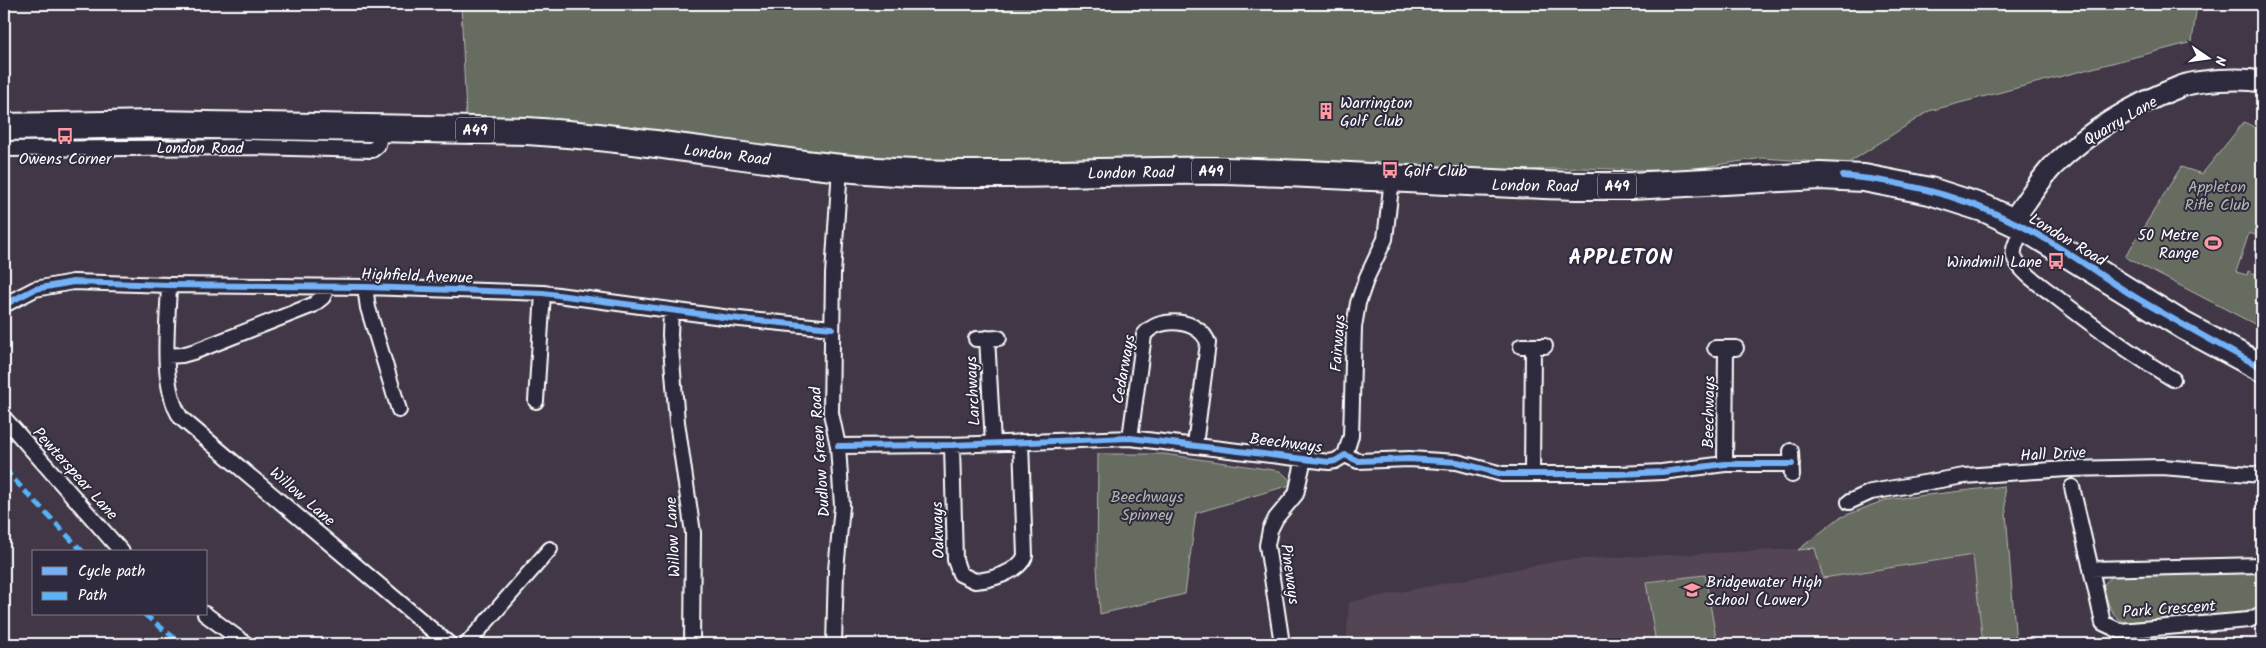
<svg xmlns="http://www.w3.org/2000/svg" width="2266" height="648" viewBox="0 0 2266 648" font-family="Kalam,sans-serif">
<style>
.built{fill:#534452}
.green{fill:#666c5f;stroke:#b2b6af}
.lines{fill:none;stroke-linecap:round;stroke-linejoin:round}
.street-casing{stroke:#fff;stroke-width:18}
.secondary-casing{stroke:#fff;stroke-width:24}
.highway-casing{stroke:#fff;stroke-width:30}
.street{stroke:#2f2a3d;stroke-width:14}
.secondary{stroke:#2f2a3d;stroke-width:20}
.highway{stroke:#2f2a3d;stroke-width:26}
.quiet{stroke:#56b5f8;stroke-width:5;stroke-dasharray:10 5;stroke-linecap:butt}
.cycleway-casing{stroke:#2f2a3d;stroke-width:9}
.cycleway{stroke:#73b2f8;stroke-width:6}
.labels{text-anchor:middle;stroke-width:4;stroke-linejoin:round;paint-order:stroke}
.shield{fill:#2f2a3d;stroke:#c1bfc5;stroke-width:1}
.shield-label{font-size:15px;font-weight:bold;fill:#fff}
.poi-label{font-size:16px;fill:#fff;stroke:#2f2a3d;text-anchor:start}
.street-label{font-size:16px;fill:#fff;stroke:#2f2a3d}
.park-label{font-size:16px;fill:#b2b6af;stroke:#2f2a3d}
.district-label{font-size:21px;font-weight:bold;letter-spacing:1px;fill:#fff;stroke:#2f2a3d}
</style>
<rect width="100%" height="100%" fill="#423747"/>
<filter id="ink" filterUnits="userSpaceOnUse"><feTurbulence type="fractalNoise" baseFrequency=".02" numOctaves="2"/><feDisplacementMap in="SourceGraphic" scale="10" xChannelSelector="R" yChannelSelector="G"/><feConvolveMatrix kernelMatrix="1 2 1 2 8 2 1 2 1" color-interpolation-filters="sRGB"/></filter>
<g filter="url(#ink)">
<path class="built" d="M 1815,548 L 1824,578 L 1973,555 L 1983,644 L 1346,644 L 1349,602 L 1563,560 Z"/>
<path class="green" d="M 461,4 L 2197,4 L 2192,42 L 1929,111 L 1847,164 L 1763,158 L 1676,171 L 1581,168 L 1348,176 L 1030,174 L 593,137 L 466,116 Z
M 2244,122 L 2262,131 L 2262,259 L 2255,256 L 2261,237 L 2249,233 L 2236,272 L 2247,275 L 2248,271 L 2258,275 L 2262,263 L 2262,328 L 2125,257 L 2181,167 L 2202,174 Z
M 1098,454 L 1164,454 L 1280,471 L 1289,479 L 1290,485 L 1196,513 L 1185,594 L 1100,614 L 1097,567 Z
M 2004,486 L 2016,644 L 1983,644 L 1973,555 L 1823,578 L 1815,548 L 1798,550 L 1839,518 L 1885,500 Z
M 2262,565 L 2262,609 L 2259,612 L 2125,622 C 2109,616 2108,601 2103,586 L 2117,568 Z
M 1705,575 L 1717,644 L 1656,644 L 1646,582 Z"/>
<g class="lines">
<g class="street-casing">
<path id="street" d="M 4,149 L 251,147 L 372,150 L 378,145 L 381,129
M 2024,227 C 2020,236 2010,249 2015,259 C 2022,273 2039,284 2051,293 C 2090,324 2130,353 2173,379
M 169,285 C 168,323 159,385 181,418 L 449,644
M 365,287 L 368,308 L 399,410
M 4,305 L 35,289 L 73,282 L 169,285 L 365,287 L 543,293 L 730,318 L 832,328
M 671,310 L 670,335 L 677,422 L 693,533 L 692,644
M 987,338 L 993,443
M 976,339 L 999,338
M 1521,346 L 1545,346
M 1715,348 L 1736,348
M 167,356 L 182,355 L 196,351 L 313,305 L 323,297 L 327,287
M 536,401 L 543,293
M 4,418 L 122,552
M 1130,438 L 1144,335 C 1159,315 1200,319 1208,343 L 1195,445
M 952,445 L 955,560 L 960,574 L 975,581 C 991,580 1019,572 1025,556 L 1021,442
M 838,446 L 952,445 L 1130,438 L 1329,462 L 1335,461 L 1345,455 L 1358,461 L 1409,459 L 1457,462 L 1502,474 L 1620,474 L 1662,472 L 1725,464 L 1792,464
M 1791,451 L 1792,475
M 1345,455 L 1351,436 L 1354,327 L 1358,303 L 1367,277 L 1385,239 L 1392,179
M 1725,464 L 1726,348
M 1532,474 L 1533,346
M 2072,487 L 2091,569
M 1849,502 L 1871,492 L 1964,476 L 2067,469 L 2162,467 L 2262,475
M 2262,565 L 2091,569 L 2103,623 L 2120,631 L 2249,620 L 2262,614
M 205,614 L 246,644
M 467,644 L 550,549
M 834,644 L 836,570 L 842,506 L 838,446 L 831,413 L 833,274 L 840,168
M 1282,644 L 1267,545 L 1270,530 L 1276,518 L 1296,494 L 1304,458"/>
</g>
<g class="secondary-casing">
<path id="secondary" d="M 2012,221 C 2025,204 2038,182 2053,166 C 2088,132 2133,105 2179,87 C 2196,80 2244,77 2262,82"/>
</g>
<g class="highway-casing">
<path id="highway" d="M 4,127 L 154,124 L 527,131 C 650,138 771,165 894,172 C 1003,178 1113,169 1222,171 C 1339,174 1457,183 1575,186 L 1630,186 L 1820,176 L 1864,178 L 1930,191 L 1986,209 L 2024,227 L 2184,326 L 2262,368"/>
</g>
<use href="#street" class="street"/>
<use href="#secondary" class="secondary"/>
<use href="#highway" class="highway"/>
<path class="quiet" d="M 4,469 L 83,552
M 144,614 L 182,644"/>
<g class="cycleway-casing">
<path id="cycleway" d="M 1843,176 C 1914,182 1985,203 2047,240 C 2074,256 2100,275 2127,292 C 2171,319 2216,343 2262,368
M 4,305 L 35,289 L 73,282 L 169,285 L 365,287 L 543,293 L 730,318 L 832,328
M 838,446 L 952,445 L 1130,438 L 1329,462 L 1335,461 L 1345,455 L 1358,461 L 1409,459 L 1457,462 L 1502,474 L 1620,474 L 1662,472 L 1725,464 L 1792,464"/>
</g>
<use href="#cycleway" class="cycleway"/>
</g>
</g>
<defs>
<g id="building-bare" transform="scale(1.35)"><path d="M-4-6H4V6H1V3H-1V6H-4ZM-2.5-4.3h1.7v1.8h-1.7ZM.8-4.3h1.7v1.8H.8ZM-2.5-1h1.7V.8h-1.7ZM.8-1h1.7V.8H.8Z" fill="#ff9aa2" stroke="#2f2a3d" stroke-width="2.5" paint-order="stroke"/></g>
<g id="bus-bare" transform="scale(1.35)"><path d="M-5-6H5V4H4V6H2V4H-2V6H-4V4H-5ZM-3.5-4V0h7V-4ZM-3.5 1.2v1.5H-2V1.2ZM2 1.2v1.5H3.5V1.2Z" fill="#ff9aa2" stroke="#2f2a3d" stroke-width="2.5" paint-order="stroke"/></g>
<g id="stadium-bare" transform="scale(1.35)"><path d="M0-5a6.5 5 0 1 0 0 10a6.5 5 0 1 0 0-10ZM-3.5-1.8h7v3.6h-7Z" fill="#ff9aa2" stroke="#2f2a3d" stroke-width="2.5" paint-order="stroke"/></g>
<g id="school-bare" transform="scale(1.35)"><path d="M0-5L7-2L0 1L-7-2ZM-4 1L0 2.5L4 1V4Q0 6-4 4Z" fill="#ff9aa2" stroke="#2f2a3d" stroke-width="2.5" paint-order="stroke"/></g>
</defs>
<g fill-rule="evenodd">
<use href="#building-bare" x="1326" y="111"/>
<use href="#bus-bare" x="65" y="136"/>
<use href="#bus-bare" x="1390" y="170"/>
<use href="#stadium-bare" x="2213" y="243"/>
<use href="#bus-bare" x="2056" y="261"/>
<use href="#school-bare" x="1692" y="590"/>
</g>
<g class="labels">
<g class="shield">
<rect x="456" y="117.5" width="38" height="25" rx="4"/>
<rect x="1192" y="158.5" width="38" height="25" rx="4"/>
<rect x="1598" y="173.5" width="38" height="25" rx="4"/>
</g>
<g class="shield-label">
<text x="475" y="135">A49</text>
<text x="1211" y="176">A49</text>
<text x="1617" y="191">A49</text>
</g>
<g class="poi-label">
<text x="1340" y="108">Warrington<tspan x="1340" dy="18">Golf Club</tspan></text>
<text x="65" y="164" text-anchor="middle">Owens Corner</text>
<text x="1404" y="176">Golf Club</text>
<text x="2199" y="240" text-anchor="end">50 Metre<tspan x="2199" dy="18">Range</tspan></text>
<text x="2042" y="267" text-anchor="end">Windmill Lane</text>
<text x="1706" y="587">Bridgewater High<tspan x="1706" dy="18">School (Lower)</tspan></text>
</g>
<g class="street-label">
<text transform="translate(2120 120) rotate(-30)" y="6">Quarry Lane</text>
<text x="200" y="153">London Road</text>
<text transform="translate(727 154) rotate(7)" y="6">London Road</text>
<text transform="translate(1131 172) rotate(-1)" y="6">London Road</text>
<text transform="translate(1535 185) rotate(1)" y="6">London Road</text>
<text transform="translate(2068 239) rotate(31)" y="6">London Road</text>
<text transform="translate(417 275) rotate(2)" y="6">Highfield Avenue</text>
<text transform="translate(1337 343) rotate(-86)" y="6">Fairways</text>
<text transform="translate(1123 369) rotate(-80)" y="6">Cedarways</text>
<text transform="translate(972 391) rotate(-93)" y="6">Larchways</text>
<text transform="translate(1708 412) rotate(-89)" y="6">Beechways</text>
<text transform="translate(1286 442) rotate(7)" y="6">Beechways</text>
<text transform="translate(819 452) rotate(-94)" y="6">Dudlow Green Road</text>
<text transform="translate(2053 453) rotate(-3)" y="6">Hall Drive</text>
<text transform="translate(76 473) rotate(48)" y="6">Pewterspear Lane</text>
<text transform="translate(303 496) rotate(41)" y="6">Willow Lane</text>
<text transform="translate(937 530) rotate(-92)" y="6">Oakways</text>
<text transform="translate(672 537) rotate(-93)" y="6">Willow Lane</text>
<text transform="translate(1291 574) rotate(82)" y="6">Pineways</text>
<text transform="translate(2169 608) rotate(-4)" y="6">Park Crescent</text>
</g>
<g class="park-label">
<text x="2217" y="192">Appleton<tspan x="2217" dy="18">Rifle Club</tspan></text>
<text x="1147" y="502">Beechways<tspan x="1147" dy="18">Spinney</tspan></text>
</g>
<g class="district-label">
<text x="1621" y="264">APPLETON</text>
</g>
</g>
<rect width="2266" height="648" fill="none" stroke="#2f2a3d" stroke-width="20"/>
<rect x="10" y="10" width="2246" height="628" fill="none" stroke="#fff" stroke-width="2" filter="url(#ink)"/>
<rect x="32" y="550" width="175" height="65" fill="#2f2a3d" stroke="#827f8b"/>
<rect x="42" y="567" width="25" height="8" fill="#73b2f8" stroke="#827f8b"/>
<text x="78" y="576" font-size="15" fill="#ffffff">Cycle path</text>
<rect x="42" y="592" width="25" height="8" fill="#56b5f8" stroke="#827f8b"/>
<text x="78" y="600" font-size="15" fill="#ffffff">Path</text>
<g transform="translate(2208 58) rotate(103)" stroke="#2f2a3d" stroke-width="4" paint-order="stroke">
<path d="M0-4L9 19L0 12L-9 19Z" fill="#ffffff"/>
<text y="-8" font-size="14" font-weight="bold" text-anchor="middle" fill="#ffffff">N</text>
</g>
</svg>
